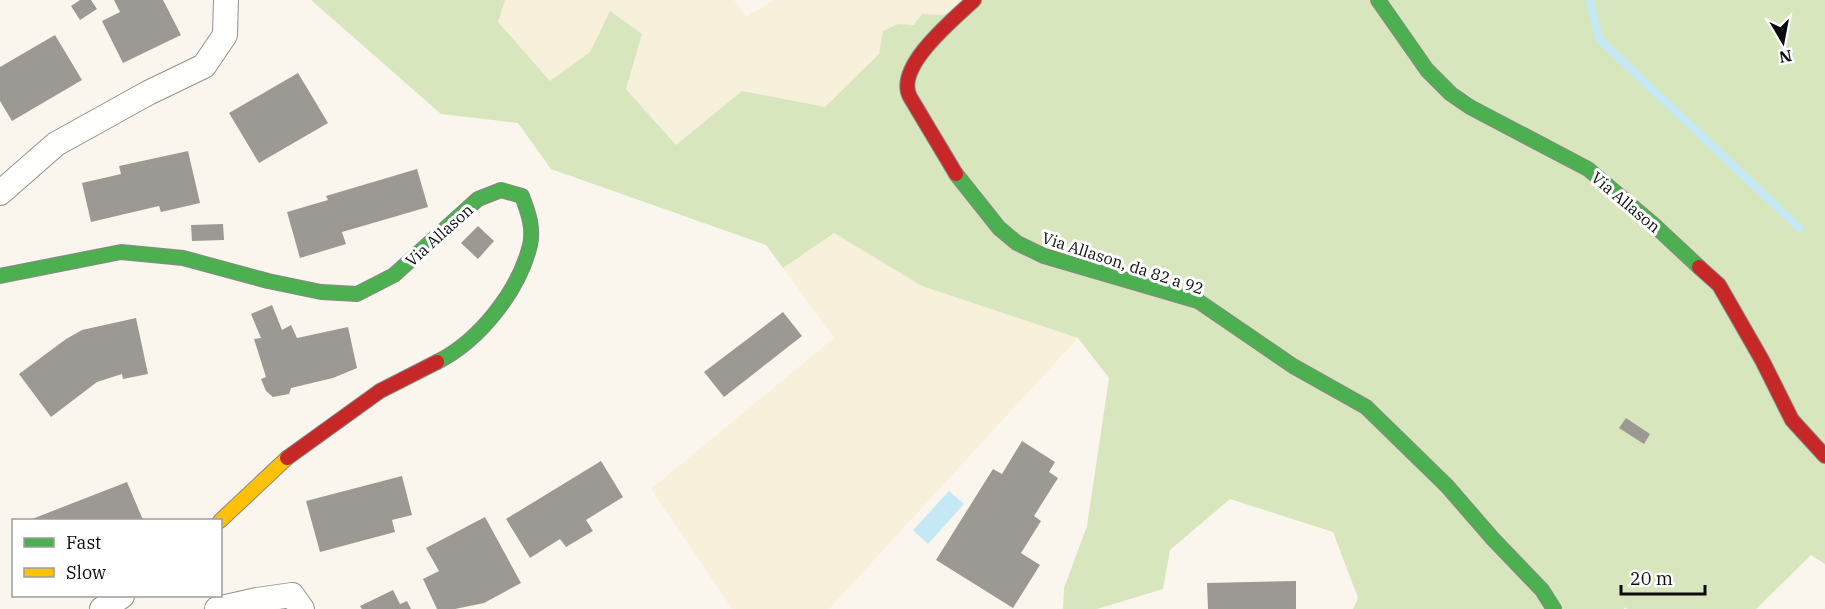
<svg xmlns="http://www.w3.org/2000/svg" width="1825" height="609" viewBox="0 0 1825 609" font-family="'IBM Plex Serif',serif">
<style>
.farmland{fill:#f7f0da}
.forest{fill:#d7e6bc}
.water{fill:#c5e9f4}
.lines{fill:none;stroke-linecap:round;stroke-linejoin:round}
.stream{stroke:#c5e9f4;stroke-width:8}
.building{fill:#9c9994}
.street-casing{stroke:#93918d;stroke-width:26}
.fast-casing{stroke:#898784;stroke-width:16}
.slow-casing{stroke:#898784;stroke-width:16}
.jam-casing{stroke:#898784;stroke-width:16}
.street{stroke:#fefefc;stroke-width:24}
.fast{stroke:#4caf50;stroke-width:14}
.slow{stroke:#ffc107;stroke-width:14}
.jam{stroke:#c62828;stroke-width:14}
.labels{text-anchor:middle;stroke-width:6;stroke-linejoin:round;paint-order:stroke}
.street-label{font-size:16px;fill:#0b0b0b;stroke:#fff}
</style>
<rect width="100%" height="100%" fill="#faf6ee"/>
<path class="farmland" d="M 505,0 L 734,0 L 746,17 L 774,0 L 963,0 L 946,18 L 914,25 L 898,24 L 879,54 L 825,108 L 742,91 L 676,145 L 626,89 L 642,34 L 610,11 L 590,52 L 550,81 L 498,22 Z
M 834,233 L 922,286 L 1078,338 L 829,609 L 732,609 L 651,489 L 834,338 L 783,268 Z"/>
<path class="forest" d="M 311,0 L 505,0 L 498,22 L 550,81 L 590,52 L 610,11 L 642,34 L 626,89 L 676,145 L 742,91 L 825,107 L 879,54 L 883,31 L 898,24 L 914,25 L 922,14 L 942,15 L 983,0 L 1825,0 L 1825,564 L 1811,555 L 1756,609 L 1627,609 L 1625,607 L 1624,609 L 1353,609 L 1358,598 L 1333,532 L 1230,499 L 1170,550 L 1163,589 L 1097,609 L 1063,609 L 1064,588 L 1087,526 L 1109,378 L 1078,338 L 922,286 L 834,233 L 783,268 L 766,245 L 551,169 L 518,123 L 441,114 Z"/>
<path class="water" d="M 949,491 L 964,504 L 928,544 L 913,530 Z"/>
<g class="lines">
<path class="stream" d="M 1590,0 L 1599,39 L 1799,228"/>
</g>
<path class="building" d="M 80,0 L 91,0 L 97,9 L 80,20 L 71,6 Z
M 114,0 L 163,0 L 181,35 L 123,63 L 102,21 L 120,12 Z
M 55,35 L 82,80 L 12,121 L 0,101 L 0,67 Z
M 298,73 L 328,123 L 259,163 L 229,113 Z
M 188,151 L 200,203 L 161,212 L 159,206 L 91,222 L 82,183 L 121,174 L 119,166 Z
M 417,169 L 428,207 L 342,232 L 346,244 L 300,258 L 287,212 L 328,200 L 326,196 Z
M 223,224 L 224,240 L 192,241 L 191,225 Z
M 478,226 L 494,241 L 478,259 L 461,243 Z
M 272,305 L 282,330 L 291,325 L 297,338 L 348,327 L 357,368 L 333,378 L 291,388 L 289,394 L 273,397 L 266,391 L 261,379 L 266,377 L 254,339 L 261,338 L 251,314 Z
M 783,312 L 802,336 L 724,397 L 704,372 Z
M 136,318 L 148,374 L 123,379 L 122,374 L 97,382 L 51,417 L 19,374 L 66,339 L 82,330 Z
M 1626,418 L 1650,434 L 1644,444 L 1619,428 Z
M 1022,441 L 1055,462 L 1049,472 L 1058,478 L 1034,516 L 1041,521 L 1021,553 L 1040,565 L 1013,608 L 936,560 L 993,469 L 1002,474 Z
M 601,461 L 623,497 L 586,520 L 593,531 L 566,547 L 560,539 L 530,558 L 506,519 Z
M 402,476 L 412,515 L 392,520 L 395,532 L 320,552 L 306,501 Z
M 127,482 L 143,520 L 33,520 L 32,519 Z
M 485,517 L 521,583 L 484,603 L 455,609 L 437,609 L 423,579 L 439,571 L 426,548 Z
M 1296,581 L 1296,609 L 1208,609 L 1207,583 Z
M 393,590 L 400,604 L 407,601 L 411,609 L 362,609 L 360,606 Z"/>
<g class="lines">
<g class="street-casing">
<path id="street" d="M 0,193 L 56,144 L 148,93 L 204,66 L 225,35 L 226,0
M 102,609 L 122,596
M 217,609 L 257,600 L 292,595 L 302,609"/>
</g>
<g class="fast-casing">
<path id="fast" d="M 1378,0 L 1427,70 L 1451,94 L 1470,107 L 1588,169 L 1653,224 L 1699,267
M 956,174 L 999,228 L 1017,243 L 1044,256 L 1198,301 L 1293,366 L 1366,407 L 1447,486 L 1493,539 L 1542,590 L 1554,609
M 0,276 L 121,252 L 183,258 L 268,281 L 321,292 L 357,294 L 394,275 L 478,199 L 501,190 L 522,196 C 528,212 534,228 530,245 C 519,291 479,341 437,362"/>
</g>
<g class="slow-casing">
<path id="slow" d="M 220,521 L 287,458"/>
</g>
<g class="jam-casing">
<path id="jam" d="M 956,174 L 910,97 C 894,67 954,19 974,0
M 1699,267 L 1719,285 L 1762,360 L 1792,420 L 1825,456
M 287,458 L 380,391 L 437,362"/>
</g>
<use href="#street" class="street"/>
<use href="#fast" class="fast"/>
<use href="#slow" class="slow"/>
<use href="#jam" class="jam"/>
</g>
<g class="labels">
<g class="street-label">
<text transform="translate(1626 202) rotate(40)" y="6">Via Allason</text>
<text transform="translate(439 235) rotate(-42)" y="6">Via Allason</text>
<text transform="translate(1123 263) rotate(18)" y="6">Via Allason, da 82 a 92</text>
</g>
</g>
<rect x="12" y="519" width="210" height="78" fill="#ffffff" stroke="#9d9d9d" stroke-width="1.5"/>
<rect x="24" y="538" width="30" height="9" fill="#4caf50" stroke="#9d9d9d" stroke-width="1.5"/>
<text x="66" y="549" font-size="18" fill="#0b0b0b">Fast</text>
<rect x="24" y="568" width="30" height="9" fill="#ffc107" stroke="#9d9d9d" stroke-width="1.5"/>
<text x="66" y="579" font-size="18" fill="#0b0b0b">Slow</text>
<g transform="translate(1783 42) rotate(170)" stroke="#ffffff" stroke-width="4.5" paint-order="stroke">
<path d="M0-4.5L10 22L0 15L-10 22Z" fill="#0b0b0b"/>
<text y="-9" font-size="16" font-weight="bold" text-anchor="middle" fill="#0b0b0b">N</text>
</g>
<path d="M1621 585v9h84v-9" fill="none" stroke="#0b0b0b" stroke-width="3"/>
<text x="1630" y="585" font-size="18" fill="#0b0b0b" stroke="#ffffff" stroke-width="4.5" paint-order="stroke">20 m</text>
</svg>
